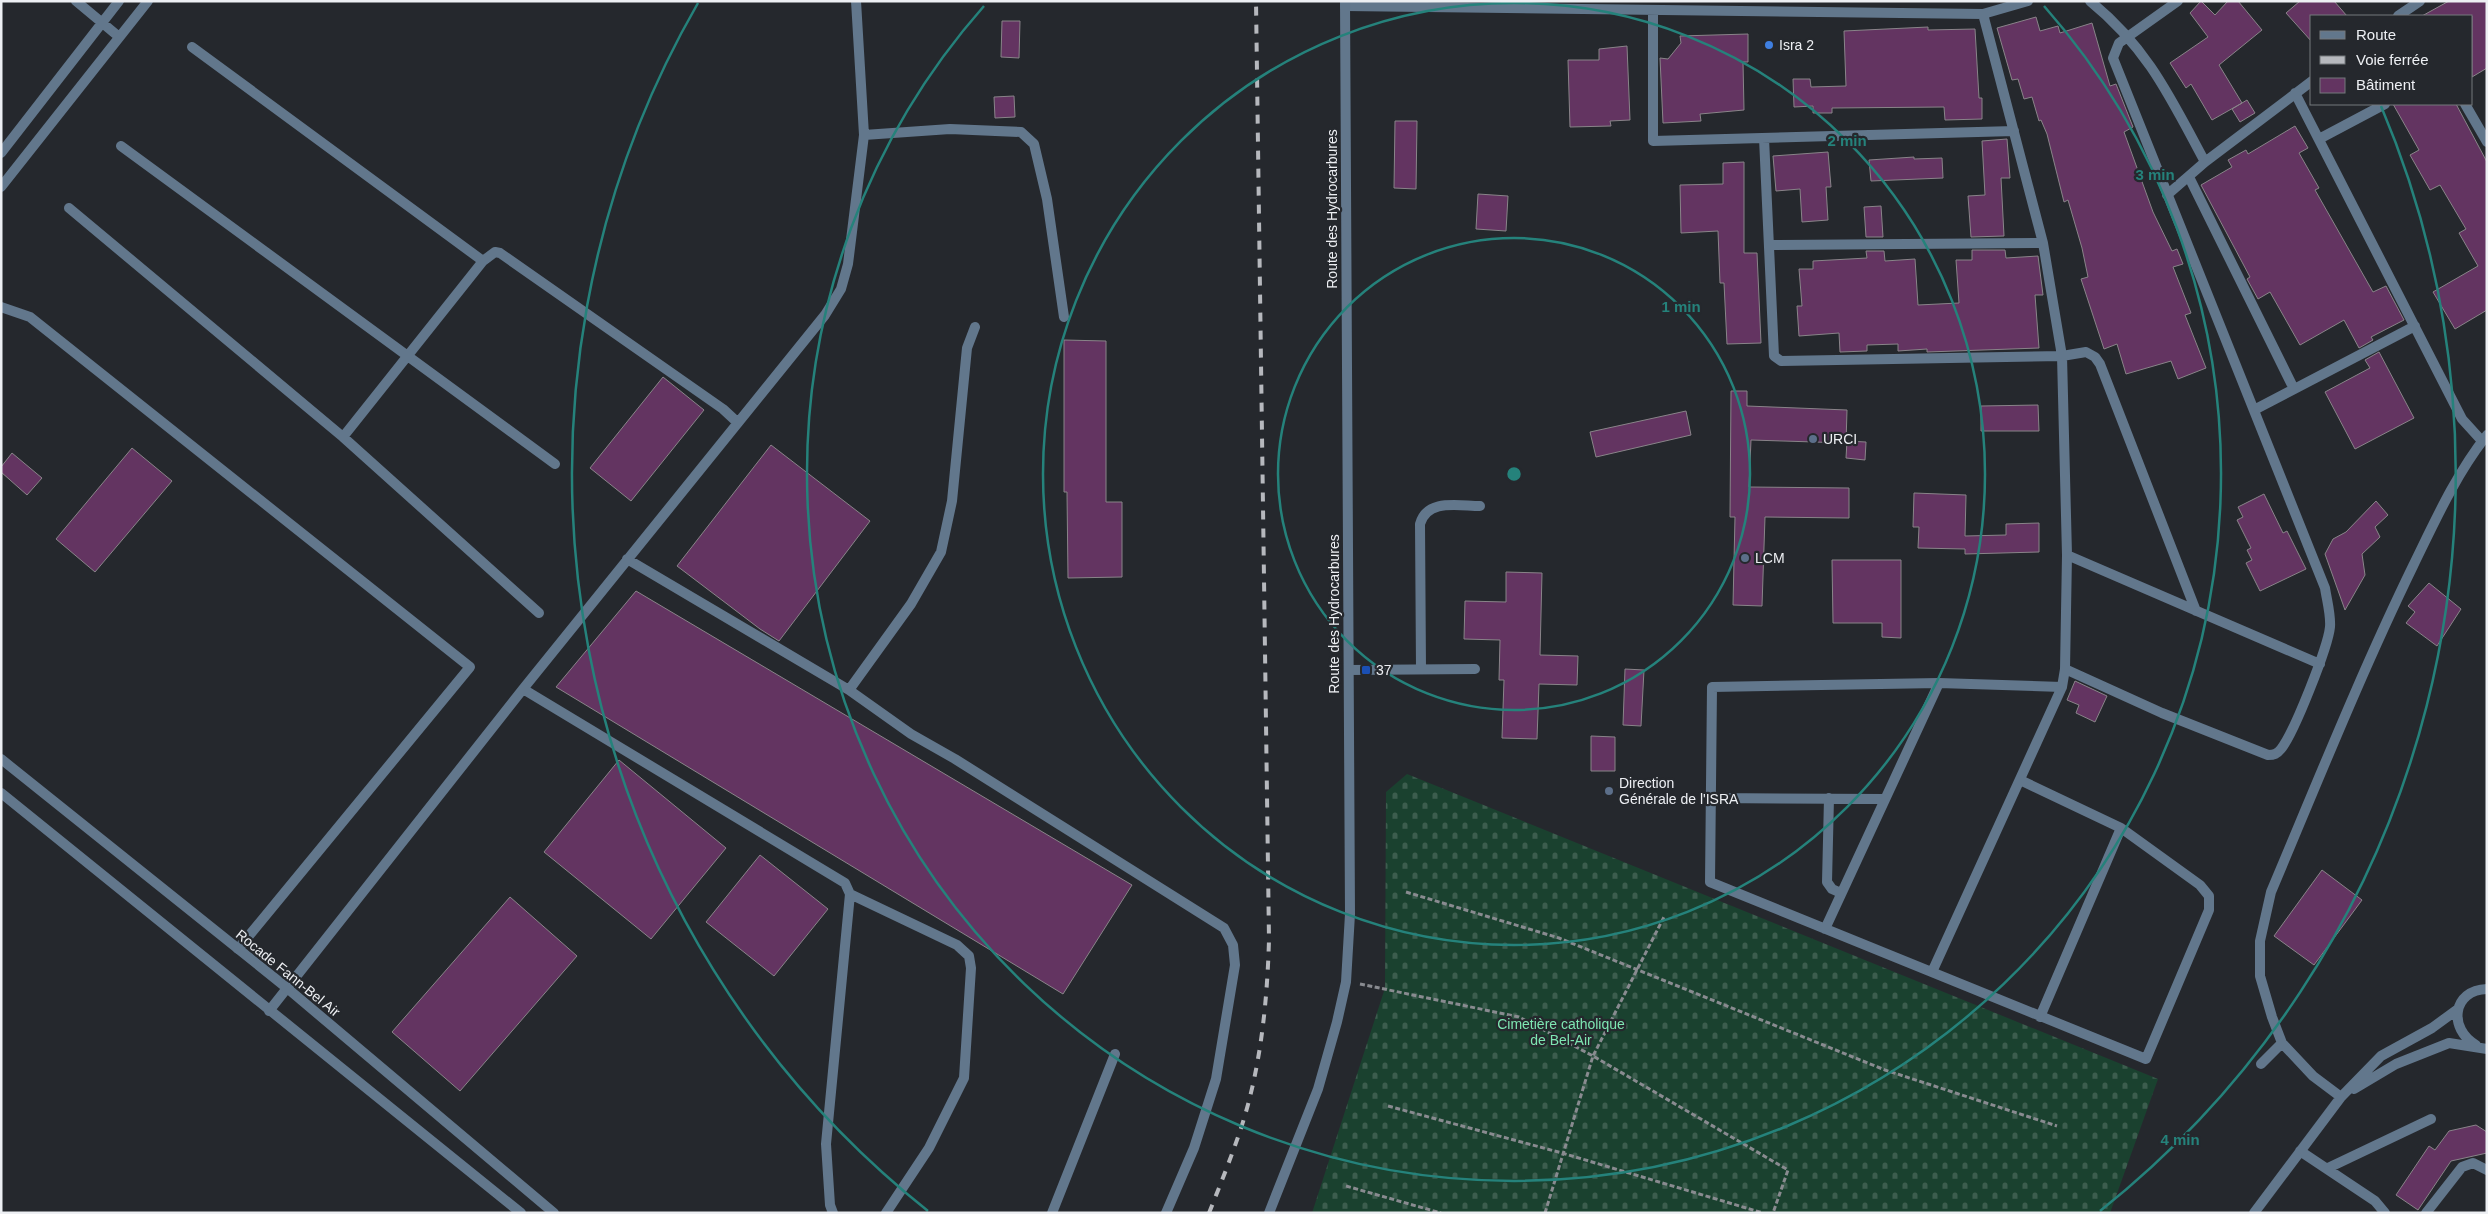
<svg xmlns="http://www.w3.org/2000/svg" width="2488" height="1214" viewBox="0 0 2488 1214" font-family="Helvetica,sans-serif">
<style>
.cemetery{fill:url(#cemetery-stones)}
.building{fill:#633461;stroke:#898489}
.lines{fill:none;stroke-linecap:round;stroke-linejoin:round}
.path{stroke:#898b90;stroke-width:3;stroke-dasharray:5 2.5;stroke-linecap:butt}
.service{stroke:#62778c;stroke-width:10}
.minor{stroke:#62778c;stroke-width:10}
.tertiary{stroke:#62778c;stroke-width:10}
.rail{stroke:#b6b8bd;stroke-width:4;stroke-dasharray:9 9;stroke-linecap:butt}
.ring{fill:none;stroke:#25827b;stroke-width:2.5}
.shop-dot{fill:#3f7fe0;stroke:#25282d;stroke-width:2}
.service-dot{fill:#5c6f8a;stroke:#25282d;stroke-width:2}
.transit-dot{fill:#1a4fb4;stroke:#25282d;stroke-width:2}
.labels{text-anchor:middle;stroke-width:4.5;stroke-linejoin:round;paint-order:stroke}
.poi-label{font-size:14px;fill:#edeff3;stroke:#25282d;text-anchor:start}
.street-label{font-size:14px;fill:#edeff3;stroke:#25282d}
.park-label{font-size:14px;fill:#7ee6b2;stroke:#25282d}
.centre{fill:#25827b;stroke:#25282d;stroke-width:2.5}
.ring-label{font-size:15px;text-anchor:middle;font-weight:bold;fill:#25827b;stroke:#25282d;stroke-width:4.5;stroke-linejoin:round;paint-order:stroke}
</style>
<defs>
<pattern id="cemetery-stones" width="16" height="16" patternUnits="userSpaceOnUse" patternTransform="scale(1.25)"><rect width="16" height="16" fill="#1a412f"/><path d="M2 7V4a2 2 0 0 1 4 0v3zM10 15v-3a2 2 0 0 1 4 0v3z" fill="#3c5d4e"/></pattern>
</defs>
<rect width="100%" height="100%" fill="#25282d"/>
<path class="cemetery" d="M 1407,774 L 2158,1079 L 2110,1213 L 1312,1213 L 1385,988 L 1386,792 Z"/>
<path class="building" d="M 2201,1 L 2215,15 L 2228,1 L 2238,1 L 2262,30 L 2219,65 L 2242,103 L 2212,120 L 2191,84 L 2186,88 L 2170,63 L 2208,37 L 2190,13 Z
M 2300,1 L 2334,1 L 2347,16 L 2312,16 L 2312,42 L 2286,13 Z
M 2449,1 L 2487,1 L 2487,68 L 2472,77 L 2472,16 L 2422,16 Z
M 2036,17 L 2040,31 L 2058,26 L 2060,33 L 2092,23 L 2110,86 L 2116,84 L 2133,127 L 2124,132 L 2153,212 L 2172,251 L 2177,249 L 2183,264 L 2173,267 L 2191,313 L 2185,315 L 2206,368 L 2178,379 L 2171,361 L 2126,374 L 2117,344 L 2104,349 L 2081,279 L 2088,277 L 2082,248 L 2068,200 L 2064,202 L 2047,134 L 2041,120 L 2039,121 L 2032,97 L 2024,99 L 2018,79 L 2012,80 L 1997,28 Z
M 1002,21 L 1020,21 L 1019,58 L 1001,57 Z
M 1928,27 L 1928,30 L 1975,29 L 1979,98 L 1982,98 L 1982,119 L 1945,120 L 1944,107 L 1832,108 L 1832,113 L 1813,113 L 1813,106 L 1794,107 L 1793,79 L 1810,79 L 1811,87 L 1846,86 L 1844,31 Z
M 1748,34 L 1748,62 L 1743,62 L 1744,110 L 1700,114 L 1701,121 L 1663,123 L 1660,58 L 1668,59 L 1681,43 L 1680,36 Z
M 1627,46 L 1630,120 L 1610,121 L 1611,126 L 1570,127 L 1568,60 L 1599,60 L 1599,49 Z
M 1014,96 L 1015,117 L 995,118 L 994,97 Z
M 2247,100 L 2255,113 L 2240,122 L 2232,109 Z
M 2393,104 L 2456,104 L 2487,162 L 2487,310 L 2455,329 L 2433,292 L 2478,266 L 2459,233 L 2466,229 L 2440,185 L 2430,190 L 2410,155 L 2419,150 Z
M 1395,121 L 1417,121 L 1416,189 L 1394,188 Z
M 2295,126 L 2308,148 L 2299,153 L 2319,188 L 2315,190 L 2373,292 L 2386,286 L 2404,320 L 2371,337 L 2373,340 L 2359,348 L 2344,320 L 2300,345 L 2270,292 L 2258,299 L 2247,279 L 2250,277 L 2201,185 L 2232,167 L 2228,160 L 2246,150 L 2248,154 Z
M 2007,139 L 2010,178 L 2001,178 L 2004,236 L 1971,237 L 1968,196 L 1985,195 L 1982,141 Z
M 1828,152 L 1831,187 L 1826,187 L 1828,220 L 1802,222 L 1800,189 L 1776,191 L 1773,156 Z
M 1914,157 L 1914,159 L 1942,158 L 1943,178 L 1871,181 L 1869,160 Z
M 1744,162 L 1744,253 L 1757,253 L 1761,343 L 1727,344 L 1724,283 L 1720,283 L 1718,231 L 1681,233 L 1680,185 L 1723,184 L 1723,163 Z
M 1478,194 L 1508,196 L 1506,231 L 1476,229 Z
M 1881,206 L 1883,237 L 1866,237 L 1864,207 Z
M 1972,250 L 2005,250 L 2006,258 L 2038,256 L 2043,295 L 2035,295 L 2039,348 L 1927,352 L 1927,349 L 1898,351 L 1898,344 L 1867,345 L 1867,351 L 1840,352 L 1839,333 L 1799,336 L 1797,306 L 1802,306 L 1799,269 L 1813,269 L 1813,261 L 1867,258 L 1866,251 L 1884,251 L 1885,261 L 1915,259 L 1918,305 L 1959,303 L 1956,260 L 1972,260 Z
M 1064,340 L 1106,341 L 1106,502 L 1122,502 L 1122,577 L 1068,578 L 1067,492 L 1064,492 Z
M 2379,352 L 2414,418 L 2355,449 L 2325,392 L 2370,368 L 2365,360 Z
M 663,377 L 704,410 L 631,501 L 590,468 Z
M 1731,391 L 1747,391 L 1747,406 L 1847,410 L 1846,443 L 1751,440 L 1749,487 L 1849,488 L 1849,518 L 1765,517 L 1762,606 L 1733,605 L 1735,517 L 1730,517 Z
M 2038,405 L 2039,431 L 1981,431 L 1981,406 Z
M 1686,411 L 1691,435 L 1596,457 L 1590,432 Z
M 1847,441 L 1866,442 L 1865,460 L 1846,458 Z
M 771,445 L 870,521 L 779,641 L 760,629 L 677,566 Z
M 132,448 L 172,481 L 95,572 L 56,539 Z
M 12,453 L 42,478 L 27,495 L 1,472 L 1,467 Z
M 1914,493 L 1966,495 L 1965,536 L 2006,535 L 2006,524 L 2039,523 L 2039,552 L 1965,554 L 1965,549 L 1918,548 L 1919,527 L 1913,527 Z
M 2264,494 L 2283,533 L 2287,531 L 2306,569 L 2260,591 L 2246,563 L 2252,560 L 2247,550 L 2251,548 L 2237,520 L 2243,517 L 2238,507 Z
M 2376,501 L 2388,515 L 2375,527 L 2380,537 L 2362,554 L 2365,575 L 2345,610 L 2325,554 L 2333,539 L 2346,532 Z
M 1832,560 L 1901,560 L 1901,638 L 1882,637 L 1882,623 L 1833,623 Z
M 1506,572 L 1542,573 L 1540,655 L 1578,656 L 1577,685 L 1539,684 L 1537,739 L 1502,738 L 1504,680 L 1499,680 L 1500,640 L 1464,639 L 1465,601 L 1506,602 Z
M 2429,583 L 2461,609 L 2437,646 L 2406,623 L 2415,612 L 2408,606 Z
M 636,591 L 1132,885 L 1063,994 L 556,687 Z
M 1625,669 L 1644,670 L 1641,726 L 1623,725 Z
M 2075,681 L 2107,696 L 2095,722 L 2076,713 L 2079,705 L 2067,700 Z
M 1591,736 L 1615,737 L 1615,771 L 1591,771 Z
M 619,760 L 726,848 L 651,939 L 544,852 Z
M 760,855 L 828,909 L 774,976 L 706,922 Z
M 2322,870 L 2362,900 L 2314,965 L 2274,936 Z
M 510,897 L 577,956 L 460,1091 L 392,1032 Z
M 2476,1125 L 2487,1132 L 2487,1153 L 2451,1161 L 2418,1210 L 2396,1195 L 2429,1146 L 2435,1150 L 2449,1131 Z"/>
<g class="lines">
<path class="path" d="M 1406,892 L 1559,938 L 1885,1070 L 2057,1126
M 1360,984 L 1519,1017 L 1593,1056 L 1788,1170 L 1773,1213
M 1388,1106 L 1562,1153 L 1763,1213
M 1346,1186 L 1441,1213
M 1545,1213 L 1593,1056 L 1665,915"/>
<path class="service" d="M 76,1 L 118,36
M 192,47 L 483,261
M 864,135 L 950,129 L 1021,132 L 1034,144 L 1047,199 L 1064,317
M 121,146 L 555,464
M 1,153 L 119,1
M 1,187 L 148,1
M 69,208 L 343,437 L 539,613
M 1,307 L 30,317 L 470,667 L 238,949
M 343,437 L 483,261 L 495,252 L 500,253 L 723,409 L 737,422
M 627,559 L 849,690 L 911,734 L 955,759 L 1224,928 L 1233,945 L 1235,965 L 1216,1079 L 1194,1148 L 1166,1213
M 1421,669 L 1420,524 C 1427,498 1459,506 1480,506
M 1349,670 L 1475,669
M 523,689 L 845,883 L 850,894 L 826,1144 L 830,1205 L 833,1213
M 849,690 L 911,604 L 941,552 L 952,501 L 967,348 L 975,327
M 850,894 L 957,945 L 969,956 L 971,968 L 964,1078 L 929,1148 L 886,1213
M 269,1011 L 523,689 L 825,315 L 841,289 L 848,264 L 864,135 L 856,1
M 2476,1045 C 2448,1029 2452,990 2487,989
M 2261,1064 L 2282,1043
M 2354,1089 L 2396,1064 L 2449,1043 L 2487,1049
M 2341,1097 L 2313,1076 L 2282,1043 L 2272,1017 L 2260,976 L 2260,941 L 2271,892 C 2317,783 2361,673 2413,566 C 2435,521 2456,474 2487,435
M 2300,1151 L 2375,1201 L 2385,1213
M 2328,1168 L 2431,1119
M 1052,1213 L 1115,1054
M 2254,1213 L 2341,1097 L 2381,1056 L 2432,1028 L 2458,1009
M 2426,1213 L 2462,1167 L 2473,1163 L 2487,1170"/>
<path class="minor" d="M 2090,1 C 2148,48 2171,99 2205,162
M 1345,6 L 1983,14 L 2028,1
M 1653,10 L 1653,141 L 2014,131
M 2398,16 L 2420,1
M 2295,93 L 2462,419 L 2482,441
M 2465,104 L 2487,142
M 1764,138 L 1774,356 L 1781,361 L 2062,356 L 2086,352 L 2095,357 L 2100,364 L 2196,611
M 2319,139 L 2385,104
M 2189,177 L 2294,389
M 2167,195 L 2205,162 L 2312,81
M 1769,245 L 2043,243
M 2254,410 L 2415,326
M 2067,555 L 2320,664
M 2065,669 L 2162,713 L 2268,755 C 2274,755 2277,754 2281,749 C 2294,733 2328,647 2330,627 C 2331,615 2327,601 2325,588 L 2113,58 L 2119,43 L 2178,1
M 2020,780 L 2121,828 L 2200,885 L 2209,896 L 2209,910 L 2146,1059 L 1710,882 L 1712,687 L 1939,683 L 2062,687
M 1711,798 L 1885,799
M 1829,798 L 1827,882 L 1832,889 L 1841,893
M 1825,929 L 1939,683
M 1932,972 L 2062,687 L 2065,669 L 2067,555 L 2062,356 L 2043,243 L 1983,14
M 2040,1017 L 2121,828"/>
<path class="tertiary" d="M 1,759 L 287,988 L 554,1213
M 1,793 L 521,1213
M 1269,1213 L 1318,1089 L 1337,1022 L 1346,982 L 1350,914 L 1345,1"/>
<path class="rail" d="M 1209,1213 C 1219,1188 1229,1163 1238,1137 C 1260,1074 1267,1007 1269,940 L 1256,1"/>
</g>
<g class="ring">
<circle cx="1514" cy="474" r="236"/>
<circle cx="1514" cy="474" r="471"/>
<path d="M2044 6A707 707 0 1 1 984 6"/>
<path d="M928 1211A942 942 0 0 1 698 3M2381 106A942 942 0 0 1 2100 1211"/>
</g>
<circle class="shop-dot" cx="1769" cy="45" r="5"/>
<g class="service-dot">
<circle cx="1813" cy="439" r="5"/>
<circle cx="1745" cy="558" r="5"/>
<circle cx="1609" cy="791" r="5"/>
</g>
<rect class="transit-dot" x="1361" y="665" width="10" height="10" rx="2.5"/>
<g class="labels">
<g class="poi-label">
<text x="1779" y="50">Isra 2</text>
<text x="1823" y="444">URCI</text>
<text x="1755" y="563">LCM</text>
<text x="1376" y="675">37</text>
<text x="1619" y="788">Direction<tspan x="1619" dy="16">Générale de l'ISRA</tspan></text>
</g>
<g class="street-label">
<text transform="translate(1332 209) rotate(-90)" y="5">Route des Hydrocarbures</text>
<text transform="translate(1334 614) rotate(-90)" y="5">Route des Hydrocarbures</text>
<text transform="translate(288 973) rotate(39)" y="5">Rocade Fann-Bel Air</text>
</g>
<g class="park-label">
<text x="1561" y="1029">Cimetière catholique<tspan x="1561" dy="16">de Bel-Air</tspan></text>
</g>
</g>
<circle cx="1514" cy="474" r="8" class="centre"/>
<g class="ring-label">
<text x="1847" y="146">2 min</text>
<text x="2155" y="180">3 min</text>
<text x="1681" y="312">1 min</text>
<text x="2180" y="1145">4 min</text>
</g>
<rect width="2488" height="1214" fill="none" stroke="#edeff3" stroke-width="5"/>
<rect x="2310" y="15" width="162" height="90" fill="#25282d" stroke="#75787c"/>
<rect x="2320" y="31" width="25" height="8" fill="#62778c" stroke="#75787c"/>
<text x="2356" y="40" font-size="15" fill="#edeff3">Route</text>
<rect x="2320" y="56" width="25" height="8" fill="#b6b8bd" stroke="#75787c"/>
<text x="2356" y="65" font-size="15" fill="#edeff3">Voie ferrée</text>
<rect x="2320" y="78" width="25" height="15" fill="#633461" stroke="#75787c"/>
<text x="2356" y="90" font-size="15" fill="#edeff3">Bâtiment</text>
</svg>
